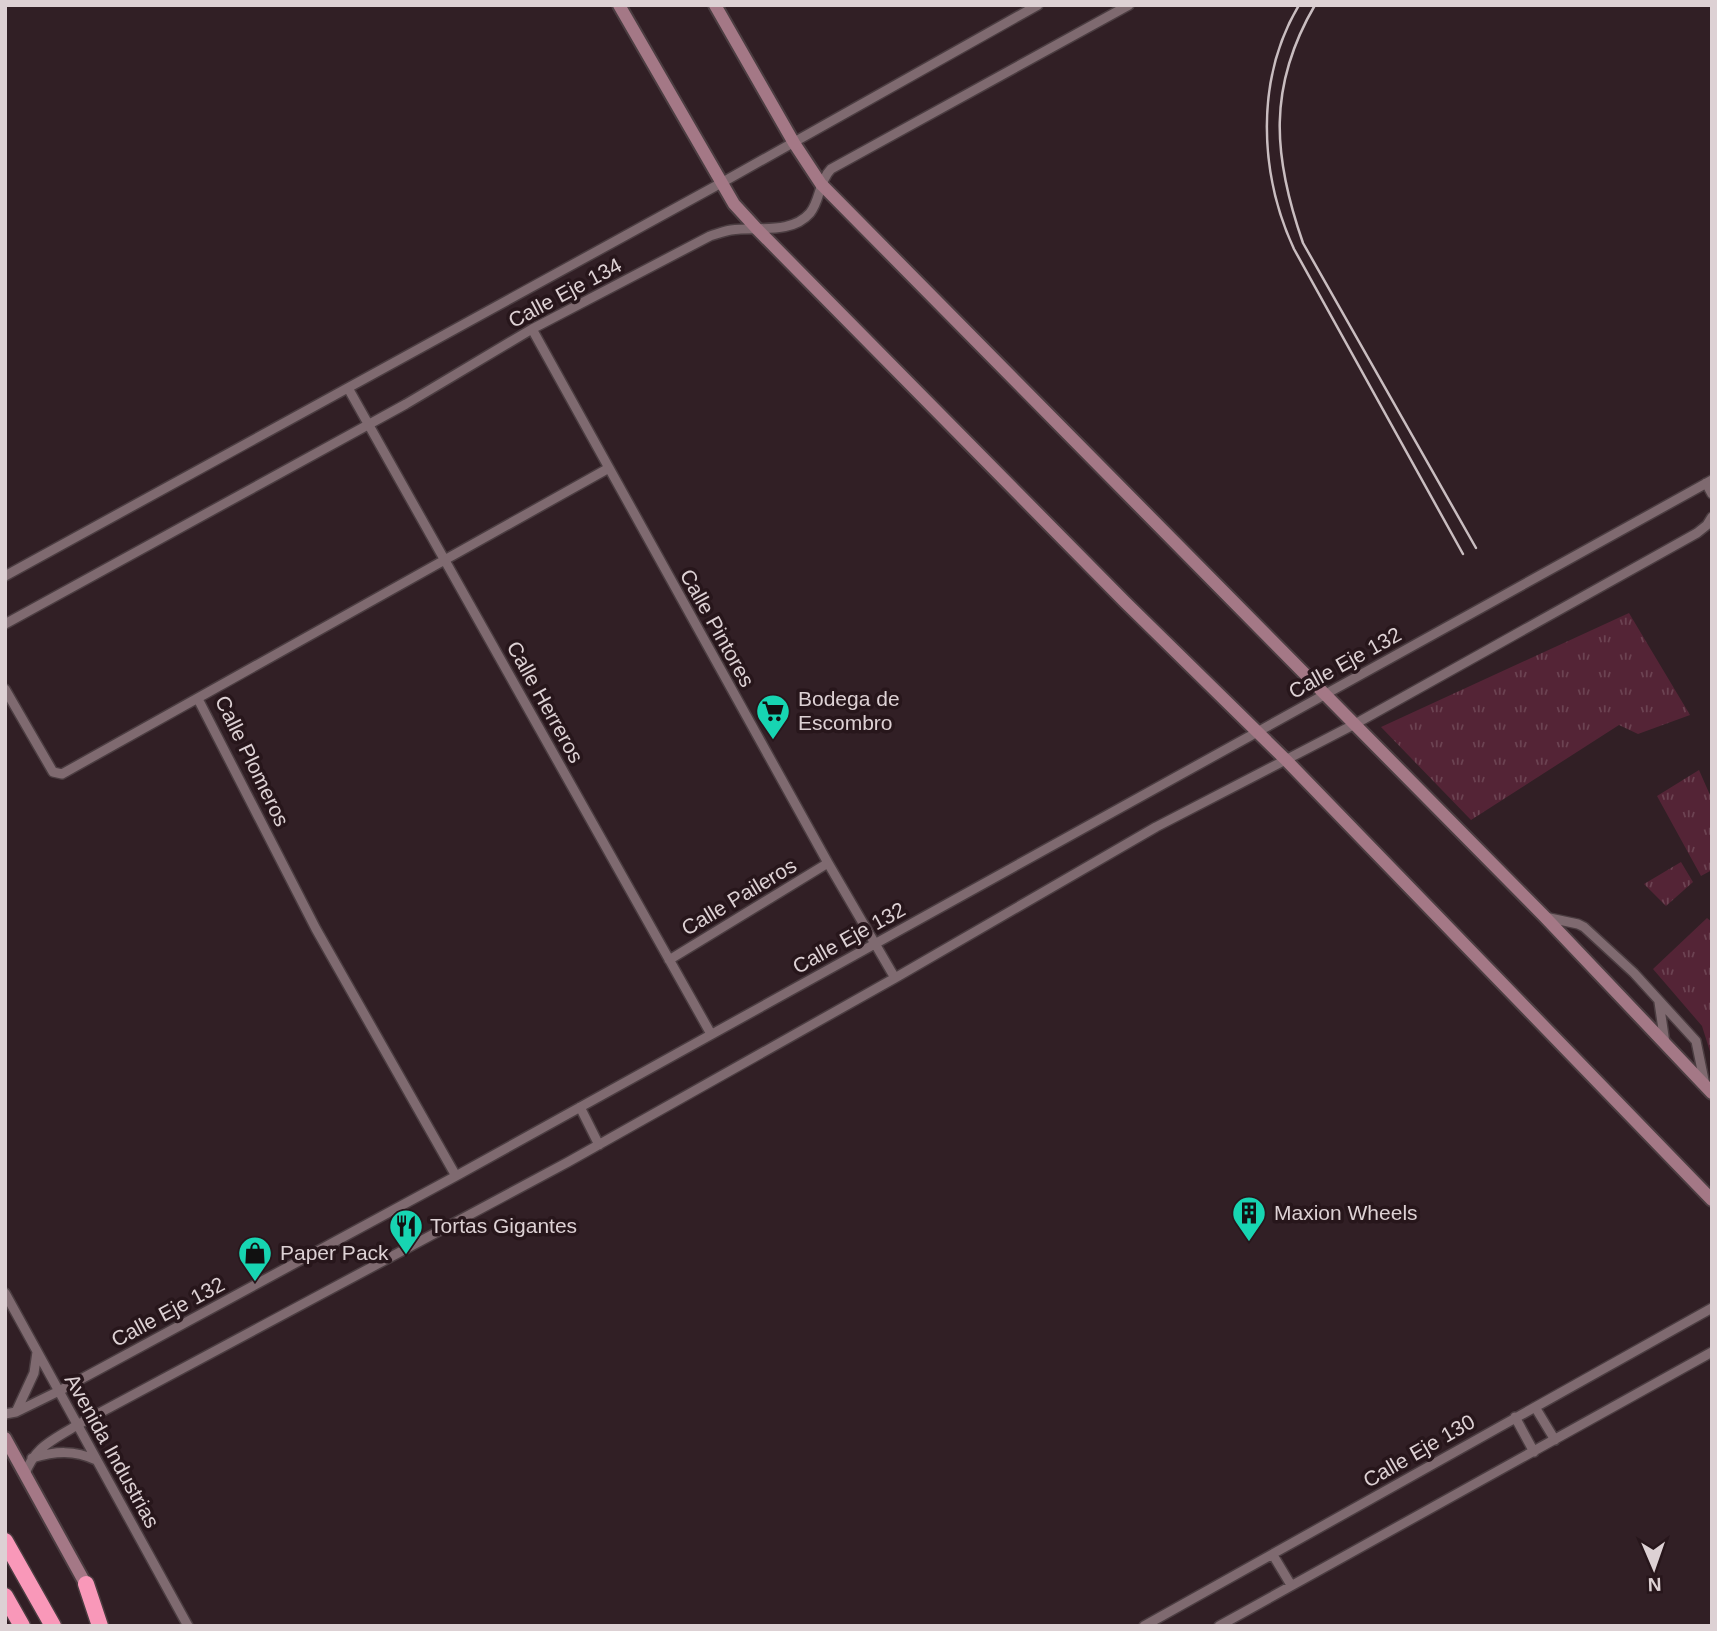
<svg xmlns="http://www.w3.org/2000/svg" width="1717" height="1631" viewBox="0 0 1717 1631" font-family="Helvetica,sans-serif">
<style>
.grass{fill:url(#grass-tufts)}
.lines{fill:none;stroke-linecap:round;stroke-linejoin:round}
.street-casing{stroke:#4b3d41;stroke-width:12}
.secondary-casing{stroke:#4b3d41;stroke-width:16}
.highway-casing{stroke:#4b3d41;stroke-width:19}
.street{stroke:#7f6a70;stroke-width:9}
.secondary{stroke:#a47886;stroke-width:12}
.highway{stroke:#f998b9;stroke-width:16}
.rail{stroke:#c9bdc0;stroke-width:2.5}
.labels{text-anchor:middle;stroke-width:7;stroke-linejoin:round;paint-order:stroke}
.street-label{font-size:21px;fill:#ddd1d4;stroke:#27161b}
.poi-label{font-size:21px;fill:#ddd1d4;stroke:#27161b;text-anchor:start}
</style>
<defs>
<pattern id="grass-tufts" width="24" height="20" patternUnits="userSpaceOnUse" patternTransform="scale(1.75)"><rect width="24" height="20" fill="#542436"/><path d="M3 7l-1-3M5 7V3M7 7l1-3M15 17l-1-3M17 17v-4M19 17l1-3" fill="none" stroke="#6c4352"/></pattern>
</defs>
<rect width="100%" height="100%" fill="#311f25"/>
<path class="grass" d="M 1629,613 L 1690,715 L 1638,734 L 1619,725 L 1471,820 L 1381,727 Z
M 1699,770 L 1710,795 L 1712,795 L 1712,870 L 1701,876 L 1657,796 Z
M 1681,862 L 1693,882 L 1666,906 L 1644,884 Z
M 1707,918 L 1712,922 L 1712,1058 L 1702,1026 L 1653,969 Z"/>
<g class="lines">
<g class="street-casing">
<path id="street" d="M 532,329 L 828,863 L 895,978
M 348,388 L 711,1034
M 1706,483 L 1712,494
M 5,576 L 723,182 L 1038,5
M 5,624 L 406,404 L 532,329 L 710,236 C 717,234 724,231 731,230 C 756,226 791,235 810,213 C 820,201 819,181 831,169 L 1129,5
M 5,689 L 53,772 L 62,774 L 609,468
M 198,699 L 316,929 L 456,1176
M 1545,917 L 1578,924 L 1584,927 L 1634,973 L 1696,1041 L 1705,1085
M 669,960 L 828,863
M 1659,1002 L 1665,1043
M 580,1107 L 599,1145
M 5,1293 L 188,1626
M 1535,1407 L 1555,1440
M 16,1412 L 34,1373 L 37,1352
M 5,1414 L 16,1412 L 59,1391 L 456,1176 L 1712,480
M 1515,1417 L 1534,1452
M 32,1458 C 56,1451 74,1450 96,1460
M 25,1474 C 35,1446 54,1440 77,1425 L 568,1162 L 895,978 L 1156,827 L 1355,724 L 1697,533 L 1707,525 L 1712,517
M 1273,1555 L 1291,1585
M 1144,1626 L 1712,1308
M 1219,1626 L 1712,1352"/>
</g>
<g class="secondary-casing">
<path id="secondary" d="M 619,5 L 734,204 L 757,229 L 1125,602 L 1286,760 L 1712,1200
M 715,5 L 794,143 L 821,184 L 1544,916 L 1712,1093
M 5,1438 L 90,1592"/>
</g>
<g class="highway-casing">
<path id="highway" d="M 5,1541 L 53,1626
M 86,1584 L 100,1626
M 5,1596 L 22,1626"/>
</g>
<use href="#street" class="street"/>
<use href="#secondary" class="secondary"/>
<use href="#highway" class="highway"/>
<path class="rail" d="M 1299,5 C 1255,79 1259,173 1294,249 L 1463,554
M 1315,5 C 1267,87 1273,157 1303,243 L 1476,548"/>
</g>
<defs>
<g id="supermarket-pin" transform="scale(1.75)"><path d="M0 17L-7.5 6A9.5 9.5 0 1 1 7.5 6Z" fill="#17d5b2" stroke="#27161b"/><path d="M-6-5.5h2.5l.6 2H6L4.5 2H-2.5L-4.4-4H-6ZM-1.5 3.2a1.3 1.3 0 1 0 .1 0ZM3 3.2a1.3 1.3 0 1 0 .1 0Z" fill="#111"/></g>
<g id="building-pin" transform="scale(1.75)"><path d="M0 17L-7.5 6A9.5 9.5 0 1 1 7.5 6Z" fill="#17d5b2" stroke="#27161b"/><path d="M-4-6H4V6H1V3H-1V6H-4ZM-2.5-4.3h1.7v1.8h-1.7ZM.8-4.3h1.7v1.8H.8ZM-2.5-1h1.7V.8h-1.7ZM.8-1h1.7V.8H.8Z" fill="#111"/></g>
<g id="restaurant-pin" transform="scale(1.75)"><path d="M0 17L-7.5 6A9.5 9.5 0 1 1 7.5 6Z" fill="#17d5b2" stroke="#27161b"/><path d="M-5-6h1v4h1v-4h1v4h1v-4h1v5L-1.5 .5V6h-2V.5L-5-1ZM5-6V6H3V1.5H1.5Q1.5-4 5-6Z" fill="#111"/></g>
<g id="shop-pin" transform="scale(1.75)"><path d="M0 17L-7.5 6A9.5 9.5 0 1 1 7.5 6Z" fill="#17d5b2" stroke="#27161b"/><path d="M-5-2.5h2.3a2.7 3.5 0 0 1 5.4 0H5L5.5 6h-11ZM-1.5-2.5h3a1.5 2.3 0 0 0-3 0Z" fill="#111"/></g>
</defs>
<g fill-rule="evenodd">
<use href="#supermarket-pin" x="773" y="711"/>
<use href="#building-pin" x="1249" y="1213"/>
<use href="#restaurant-pin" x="406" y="1226"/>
<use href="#shop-pin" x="255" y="1253"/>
</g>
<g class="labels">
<g class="street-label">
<text transform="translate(565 293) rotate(-28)" y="7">Calle Eje 134</text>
<text transform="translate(717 628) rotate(61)" y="7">Calle Pintores</text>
<text transform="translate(1345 663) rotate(-29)" y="7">Calle Eje 132</text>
<text transform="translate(545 702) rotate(61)" y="7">Calle Herreros</text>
<text transform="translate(252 761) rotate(64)" y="7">Calle Plomeros</text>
<text transform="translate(739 897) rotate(-31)" y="7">Calle Paileros</text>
<text transform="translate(849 938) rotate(-29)" y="7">Calle Eje 132</text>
<text transform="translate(168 1312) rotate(-28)" y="7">Calle Eje 132</text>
<text transform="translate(112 1451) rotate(61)" y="7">Avenida Industrias</text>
<text transform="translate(1419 1451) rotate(-30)" y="7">Calle Eje 130</text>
</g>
<g class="poi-label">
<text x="798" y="706">Bodega de<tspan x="798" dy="24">Escombro</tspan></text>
<text x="1274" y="1220">Maxion Wheels</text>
<text x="430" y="1233">Tortas Gigantes</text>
<text x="280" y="1260">Paper Pack</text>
</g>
</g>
<rect width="1717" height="1631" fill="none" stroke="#ddd1d4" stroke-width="14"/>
<g transform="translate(1654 1568) rotate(178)" stroke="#27161b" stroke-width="5" paint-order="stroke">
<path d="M0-5L12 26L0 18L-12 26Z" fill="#ddd1d4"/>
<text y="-10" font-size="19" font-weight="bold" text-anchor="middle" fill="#ddd1d4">N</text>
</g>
</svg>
